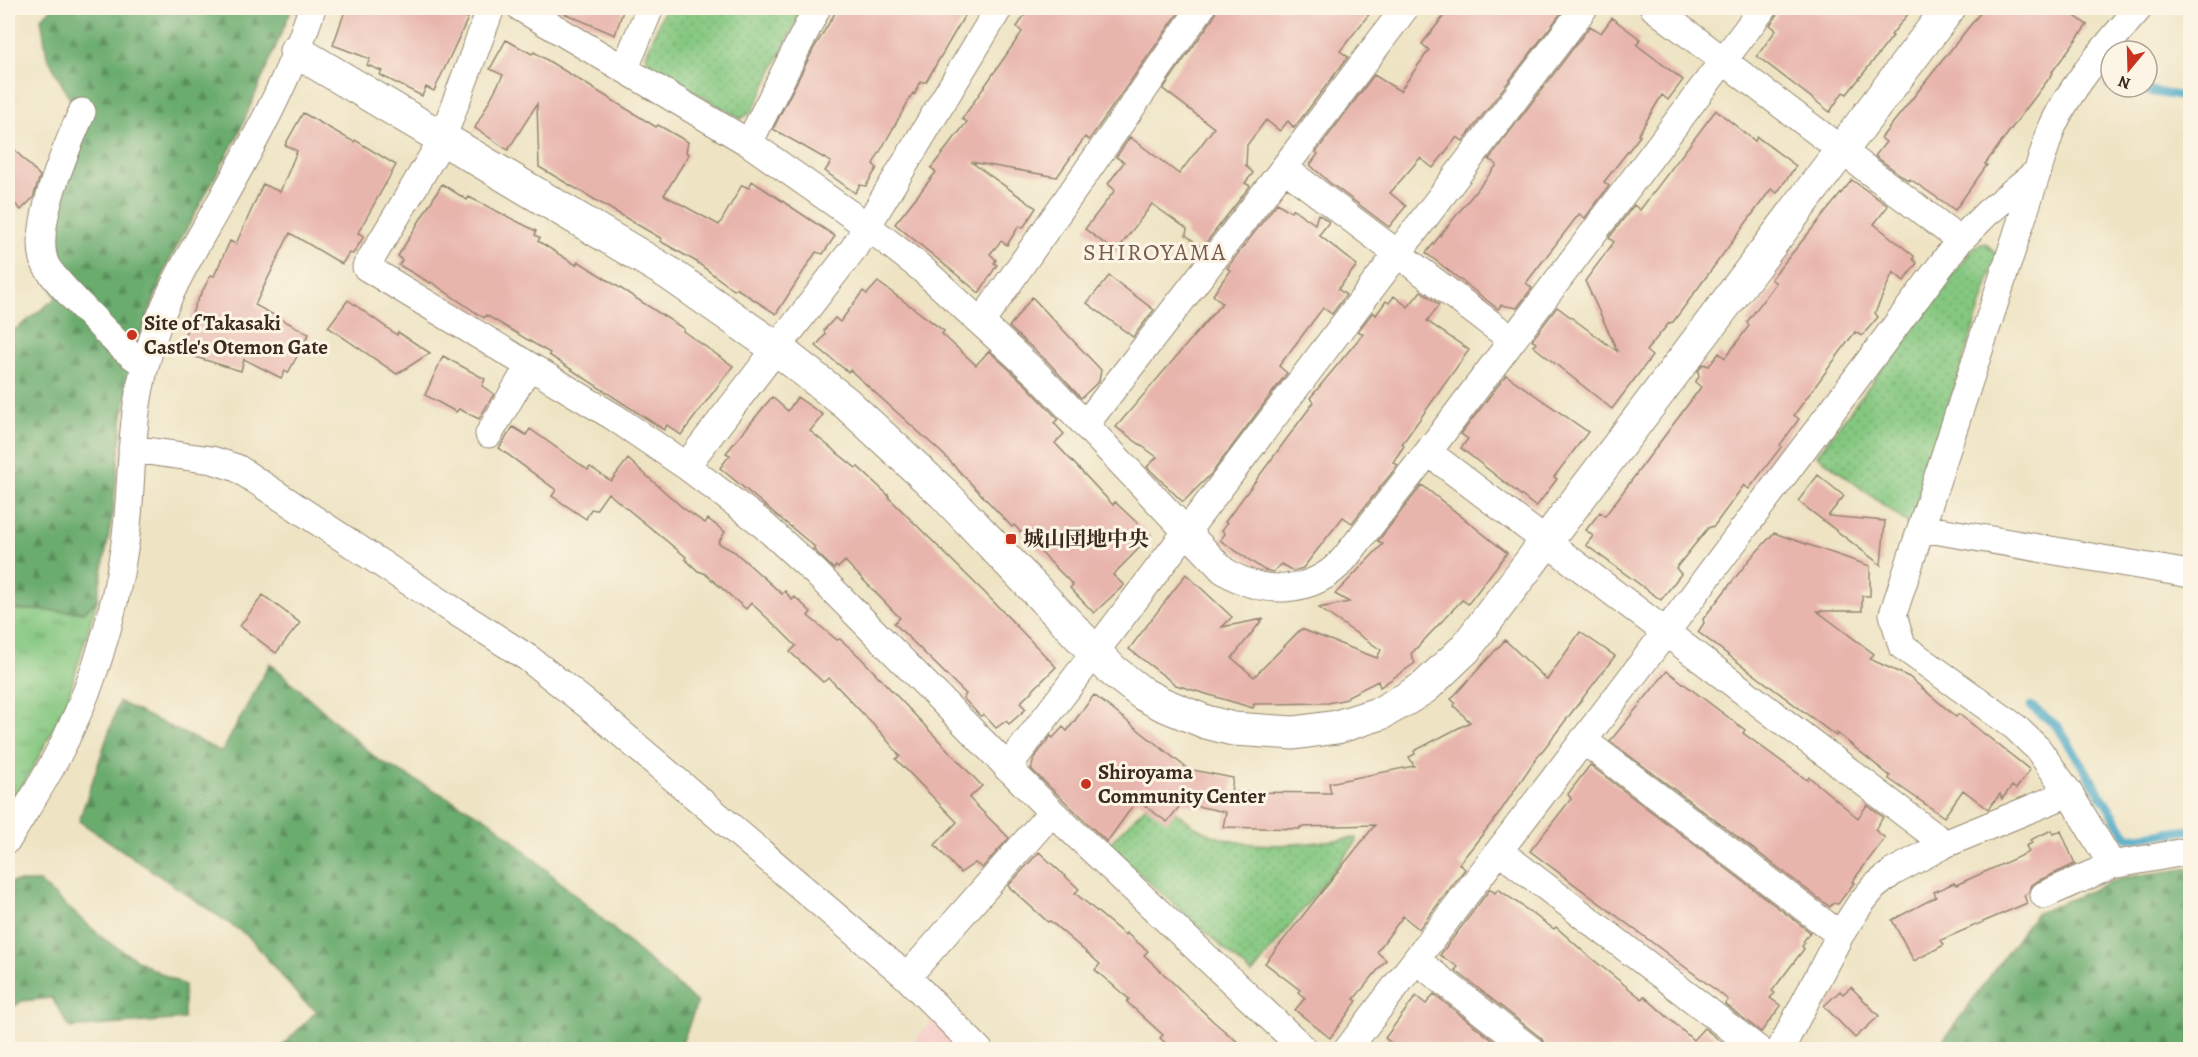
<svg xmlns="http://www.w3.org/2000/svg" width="2198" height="1057" viewBox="0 0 2198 1057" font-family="Alegreya,'Noto Serif JP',serif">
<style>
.built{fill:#f7d0cb}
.grass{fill:url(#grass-tufts);stroke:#60784f;stroke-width:1.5}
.forest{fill:url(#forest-firs);stroke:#536b46;stroke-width:1.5}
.park{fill:url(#park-dots);stroke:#60784f;stroke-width:1.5}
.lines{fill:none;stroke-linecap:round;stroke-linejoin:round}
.stream{stroke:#46a6c5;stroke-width:9}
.building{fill:#e8b5ad}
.minor-casing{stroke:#948771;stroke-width:29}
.tertiary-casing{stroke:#948771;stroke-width:35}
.minor{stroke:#fff;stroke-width:27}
.tertiary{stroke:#fff;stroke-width:33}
.poi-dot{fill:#c8321e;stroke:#fcf5e5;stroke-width:2}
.labels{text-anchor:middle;stroke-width:6;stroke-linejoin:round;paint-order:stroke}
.poi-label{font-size:21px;font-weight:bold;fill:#3b2a1e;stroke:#fcf5e5;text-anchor:start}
.quarter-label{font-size:24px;letter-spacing:1.5px;fill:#785b50;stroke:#fcf5e5}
</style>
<defs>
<pattern id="grass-tufts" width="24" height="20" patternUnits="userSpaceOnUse" patternTransform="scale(1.5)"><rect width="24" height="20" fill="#84c780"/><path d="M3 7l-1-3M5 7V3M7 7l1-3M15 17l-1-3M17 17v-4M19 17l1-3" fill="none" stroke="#6da268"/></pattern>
<pattern id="forest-firs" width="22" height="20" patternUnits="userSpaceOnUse" patternTransform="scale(1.5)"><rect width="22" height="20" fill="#6bac6e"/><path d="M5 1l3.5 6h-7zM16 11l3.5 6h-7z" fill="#598c5a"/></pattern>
<pattern id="park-dots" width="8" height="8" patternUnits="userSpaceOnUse" patternTransform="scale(1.5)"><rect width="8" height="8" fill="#84c780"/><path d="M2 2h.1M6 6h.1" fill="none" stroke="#6da268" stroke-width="1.8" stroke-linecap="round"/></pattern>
</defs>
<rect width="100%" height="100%" fill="#fcf5e5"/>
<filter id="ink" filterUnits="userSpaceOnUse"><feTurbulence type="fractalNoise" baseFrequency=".0167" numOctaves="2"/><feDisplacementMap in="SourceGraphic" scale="12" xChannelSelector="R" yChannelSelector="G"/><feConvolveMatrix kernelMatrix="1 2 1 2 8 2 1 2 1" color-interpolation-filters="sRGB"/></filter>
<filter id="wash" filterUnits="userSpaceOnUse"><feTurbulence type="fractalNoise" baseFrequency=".008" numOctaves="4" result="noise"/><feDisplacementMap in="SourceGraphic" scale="24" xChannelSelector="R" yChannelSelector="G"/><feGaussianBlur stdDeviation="1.35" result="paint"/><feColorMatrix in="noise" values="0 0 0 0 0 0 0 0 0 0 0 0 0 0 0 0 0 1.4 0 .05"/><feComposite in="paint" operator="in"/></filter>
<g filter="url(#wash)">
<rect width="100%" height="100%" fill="#eee4c4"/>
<path class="built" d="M 935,1018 L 967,1050 L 906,1050 Z"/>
<path class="grass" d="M 97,600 L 67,701 L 31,772 L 8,807 L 8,609 L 84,612 Z"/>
<path class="forest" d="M 53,8 L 292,8 L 238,135 L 168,263 L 136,347 L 123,415 L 113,512 L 97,600 L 84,612 L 8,609 L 8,325 L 15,330 L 56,298 L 44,272 L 74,107 L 47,56 L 41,18 Z
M 270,663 L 378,760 L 491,821 L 697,1003 L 680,1049 L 279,1049 L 317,1011 L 302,1000 L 249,937 L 79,821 L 119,702 L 222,752 Z
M 2190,868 L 2190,1049 L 1937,1049 L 2035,914 L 2120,878 Z
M 12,882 L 39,882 L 105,940 L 150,968 L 184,985 L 184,1019 L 70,1028 L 52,998 L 22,1001 L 8,1011 L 8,889 Z"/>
<path class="park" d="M 665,8 L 803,8 L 752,112 L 741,119 L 649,65 L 646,55 Z
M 1986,243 L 1997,255 L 1910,525 L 1817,455 L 1975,246 Z
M 1156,796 C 1171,807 1188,824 1205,832 C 1251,853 1307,843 1356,838 L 1357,841 L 1252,974 L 1108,845 Z"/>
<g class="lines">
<path class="stream" d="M 2109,84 L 2111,85
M 2125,87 L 2190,98
M 2031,706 L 2058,727 L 2128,838 L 2190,830"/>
</g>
<g id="blocks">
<path class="building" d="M 346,8 L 446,8 L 468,18 L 434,91 L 426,87 L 422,96 L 380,75 L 382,71 L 367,65 L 370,59 L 333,45 Z
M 552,8 L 624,8 L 615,35 Z
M 838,8 L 969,8 L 926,82 L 920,82 L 915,94 L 913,93 L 873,164 L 877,168 L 866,186 L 860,185 L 855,193 L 825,171 L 831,162 L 773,129 L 814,48 Z
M 1029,8 L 1182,8 L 1089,140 L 1085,137 L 1057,177 L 971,162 L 1036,208 L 1023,228 L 1019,226 L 1007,245 L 1001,241 L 990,254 L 996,260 L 994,263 L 997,265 L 979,293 L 895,224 L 936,172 L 931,168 L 967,122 L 962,119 L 1022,32 L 1017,27 Z
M 1216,8 L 1374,8 L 1340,51 L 1348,57 L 1294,128 L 1288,121 L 1280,131 L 1266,120 L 1247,145 L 1246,166 L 1253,173 L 1245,183 L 1250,186 L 1202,248 L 1186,235 L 1187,229 L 1152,204 L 1116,252 L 1085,229 L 1115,190 L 1108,184 L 1124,162 L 1116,157 L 1130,137 L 1179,174 L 1214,128 L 1163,89 L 1214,17 Z
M 1450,8 L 1565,8 L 1463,141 L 1457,137 L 1433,168 L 1420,158 L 1390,193 L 1406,206 L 1389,227 L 1329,182 L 1310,165 L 1318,154 L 1316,152 L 1374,75 L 1400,91 L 1429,50 L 1422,44 Z
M 1778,8 L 1913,8 L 1891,35 L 1893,36 L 1847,94 L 1843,92 L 1830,112 L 1757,56 L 1776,30 L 1770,25 L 1776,17 Z
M 1984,8 L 2064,8 L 2087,25 L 2052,72 L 2053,73 L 1985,164 L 1987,165 L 1955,210 L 1910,179 L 1909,181 L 1875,156 L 1886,142 L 1881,138 Z
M 1612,18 L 1640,39 L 1637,45 L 1683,80 L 1668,100 L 1662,95 L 1638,135 L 1640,136 L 1604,182 L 1609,186 L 1585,218 L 1579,214 L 1526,283 L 1532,288 L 1517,308 L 1501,305 L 1498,309 L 1426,253 L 1497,165 L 1489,159 L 1590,26 L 1601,33 Z
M 506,40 L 532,54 L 534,52 L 656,127 L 658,125 L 688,142 L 686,152 L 689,154 L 664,195 L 719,225 L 742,185 L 749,188 L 752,181 L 835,236 L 823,254 L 816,252 L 776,314 L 736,288 L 734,290 L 695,261 L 660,241 L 662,239 L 539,167 L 537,104 L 508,150 L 475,128 L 503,75 L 490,69 Z
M 1716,110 L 1755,141 L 1757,137 L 1796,166 L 1777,193 L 1771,189 L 1673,322 L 1669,323 L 1646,351 L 1652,356 L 1612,409 L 1533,346 L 1536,343 L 1532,340 L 1557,307 L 1618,352 L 1585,281 L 1614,242 L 1609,238 L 1634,205 L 1640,210 Z
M 303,113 L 354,142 L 355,140 L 396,165 L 358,233 L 364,236 L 353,254 L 349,253 L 342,264 L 290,233 L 255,305 L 309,334 L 288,373 L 285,371 L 281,378 L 244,359 L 241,371 L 179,352 L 195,305 L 211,275 L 214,276 L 230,241 L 236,244 L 263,184 L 280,192 L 297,151 L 285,145 Z
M 8,143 L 40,176 L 33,198 L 21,210 L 8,197 Z
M 1852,180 L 1888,206 L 1874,224 L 1914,256 L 1913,259 L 1917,263 L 1904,281 L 1893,272 L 1875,313 L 1878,317 L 1862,336 L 1855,332 L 1794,415 L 1799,419 L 1780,445 L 1781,447 L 1749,489 L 1744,485 L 1714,526 L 1708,528 L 1676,568 L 1681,574 L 1661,600 L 1586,545 L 1593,536 L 1586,530 L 1600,512 L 1605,516 L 1701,387 L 1695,382 L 1699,377 L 1698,371 L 1703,364 L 1709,366 L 1719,353 L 1725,358 L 1749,326 L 1747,322 L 1776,283 L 1771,279 Z
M 442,184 L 467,200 L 469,197 L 536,231 L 535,235 L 540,238 L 538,241 L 576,265 L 578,261 L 684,329 L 683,331 L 733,366 L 681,435 L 667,425 L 664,430 L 549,355 L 550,353 L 486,315 L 484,318 L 431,282 L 430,283 L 399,265 L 402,260 L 398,256 Z
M 1277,203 L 1291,212 L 1293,209 L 1315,224 L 1318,214 L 1329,222 L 1319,235 L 1357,265 L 1338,289 L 1346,295 L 1332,314 L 1323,308 L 1279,366 L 1287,373 L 1212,473 L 1183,502 L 1147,467 L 1157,457 L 1116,427 L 1222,303 L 1213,295 L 1230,270 L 1227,268 Z
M 1109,276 L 1154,310 L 1133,337 L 1087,303 Z
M 878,282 L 944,331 L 942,334 L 976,365 L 989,351 L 1026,385 L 1058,419 L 1054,423 L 1064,434 L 1055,443 L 1113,505 L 1115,502 L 1151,536 L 1113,575 L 1124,585 L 1094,613 L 1070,588 L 1073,585 L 1014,525 L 1012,527 L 943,454 L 850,370 L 848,372 L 816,346 L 825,335 L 824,330 L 835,318 L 840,322 L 863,291 L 867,294 Z
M 1421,291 L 1439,305 L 1427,321 L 1469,350 L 1402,444 L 1404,446 L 1393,462 L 1398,465 L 1352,523 L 1343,517 L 1303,568 L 1293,571 L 1281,564 L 1273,572 L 1264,570 L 1220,540 L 1225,534 L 1222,530 L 1227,523 L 1225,522 L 1314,402 L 1310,398 L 1363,334 L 1358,331 L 1373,312 L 1376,315 L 1386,301 L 1389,303 L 1394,296 L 1408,307 Z
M 1032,297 L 1101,370 L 1099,381 L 1081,398 L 1048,362 L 1009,327 Z
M 348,300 L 397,335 L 398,332 L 430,353 L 397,374 L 328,327 Z
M 443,356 L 485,379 L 482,386 L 494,394 L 479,419 L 459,409 L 456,412 L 425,395 Z
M 1506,375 L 1588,432 L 1554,477 L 1557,479 L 1536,507 L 1461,448 L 1468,439 L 1461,434 Z
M 772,397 L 788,411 L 797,397 L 823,415 L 810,431 L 856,468 L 858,467 L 889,496 L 889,498 L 985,593 L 1056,667 L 1020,703 L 1026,709 L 1009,724 L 1006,721 L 996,728 L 984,715 L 980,716 L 963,698 L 966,694 L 894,623 L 900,618 L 845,561 L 838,568 L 836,566 L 834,569 L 813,549 L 815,547 L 720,468 L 730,455 L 726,453 Z
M 513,427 L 526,435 L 530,429 L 588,470 L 590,467 L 611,481 L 628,459 L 683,508 L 705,523 L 708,519 L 725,532 L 718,543 L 735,552 L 782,594 L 785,591 L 792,600 L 795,597 L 811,612 L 808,616 L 837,640 L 840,639 L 860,657 L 982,786 L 969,798 L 1009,838 L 982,868 L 975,863 L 960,873 L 935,845 L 957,822 L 896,759 L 900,756 L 883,735 L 829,678 L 823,682 L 790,652 L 796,646 L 778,628 L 751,603 L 746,609 L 704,573 L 698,571 L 685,559 L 686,557 L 608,493 L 596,510 L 591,509 L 586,519 L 552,496 L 556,490 L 499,448 Z
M 1818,475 L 1844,496 L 1828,516 L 1885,521 L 1881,565 L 1798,501 Z
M 1422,485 L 1507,553 L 1468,604 L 1462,600 L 1411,654 L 1415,663 L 1380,687 L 1378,681 L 1348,696 L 1347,699 L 1328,703 L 1254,704 L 1253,708 L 1176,685 L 1129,649 L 1186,574 L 1232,617 L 1222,627 L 1263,619 L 1232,658 L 1254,677 L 1301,629 L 1377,658 L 1381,650 L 1319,608 L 1349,602 L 1335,594 L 1383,544 L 1378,541 Z
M 1774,533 L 1870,566 L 1870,596 L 1862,596 L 1862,611 L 1817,611 L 1874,654 L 1870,659 L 1909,677 L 1956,717 L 1959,714 L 2030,770 L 2016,789 L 2012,786 L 2002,799 L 2000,794 L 1988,809 L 1963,790 L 1944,817 L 1889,779 L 1890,776 L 1837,733 L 1836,736 L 1698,632 L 1704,623 L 1703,619 L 1749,560 Z
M 263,595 L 300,623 L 276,653 L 240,626 Z
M 1580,632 L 1615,656 L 1533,763 L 1498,815 L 1459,864 L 1465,869 L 1419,929 L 1403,916 L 1377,952 L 1386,960 L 1354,999 L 1357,1001 L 1330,1038 L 1295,1010 L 1305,998 L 1298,992 L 1300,990 L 1265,963 L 1375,825 L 1300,827 L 1300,829 L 1223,827 L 1226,812 L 1182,803 L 1167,822 L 1137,800 L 1107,842 L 1031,769 L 1034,758 L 1051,736 L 1053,738 L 1063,727 L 1067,731 L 1094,695 L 1188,769 L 1233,778 L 1231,792 L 1331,793 L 1329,783 L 1414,766 L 1409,757 L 1415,754 L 1414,751 L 1470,722 L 1454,706 L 1455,703 L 1451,699 L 1505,640 L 1547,680 Z
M 1667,671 L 1745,730 L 1743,733 L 1807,780 L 1809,777 L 1858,818 L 1867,805 L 1883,817 L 1875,830 L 1885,838 L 1852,882 L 1854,883 L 1838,904 L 1833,903 L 1830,907 L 1610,741 Z
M 1590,765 L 1810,932 L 1803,942 L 1805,943 L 1802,946 L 1804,949 L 1772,991 L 1775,993 L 1770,998 L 1781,1006 L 1761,1032 L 1725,1004 L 1728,1000 L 1721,994 L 1530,851 L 1571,799 L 1568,794 Z
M 2052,830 L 2054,834 L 2061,831 L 2075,864 L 2038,881 L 2032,885 L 2028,893 L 2024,895 L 2027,903 L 1941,940 L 1944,945 L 1914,961 L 1892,920 L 1936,897 L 1934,892 L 1954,883 L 1956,885 L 2029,852 L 2026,846 L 2032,843 L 2030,840 Z
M 1039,852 L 1079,889 L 1075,893 L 1125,935 L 1126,933 L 1148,951 L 1144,955 L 1214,1022 L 1247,1050 L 1173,1050 L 1160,1038 L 1163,1035 L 1127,1002 L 1129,999 L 1095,970 L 1100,964 L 1050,921 L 1048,922 L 1008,886 Z
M 1490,889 L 1495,893 L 1498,889 L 1554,929 L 1556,927 L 1585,953 L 1642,999 L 1644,996 L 1693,1040 L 1704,1028 L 1732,1050 L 1546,1050 L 1545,1044 L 1541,1038 L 1455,970 L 1458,967 L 1440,955 Z
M 1851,987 L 1879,1016 L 1855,1038 L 1824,1006 L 1840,991 L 1843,994 Z
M 1434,994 L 1505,1050 L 1400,1050 L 1385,1038 L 1416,996 L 1426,1004 Z"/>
</g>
</g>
<g filter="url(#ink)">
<use href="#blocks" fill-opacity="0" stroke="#948771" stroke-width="1.5"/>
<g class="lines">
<g class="minor-casing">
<path id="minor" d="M 491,8 L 448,123 L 435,152 L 366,267 L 614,417 L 686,466 L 759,521 L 815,572 L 1052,812 L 1305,1050
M 521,8 L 749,143 L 867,226 L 921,268 L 1037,374 L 1223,570 C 1262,596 1313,595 1344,559 L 1428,452 L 1763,8
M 1654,8 L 1960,240
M 2139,8 C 2109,43 2069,87 2051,130 L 1893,614 L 1902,646 L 2015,727 L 2038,749 L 2069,793 L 2112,865 L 2190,851
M 625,68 L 650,8
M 82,112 C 67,147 28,232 47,267 C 56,281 78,303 90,315 C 107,333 123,351 145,364
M 749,143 L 817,8
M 1284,168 L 1511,339
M 982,321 L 1201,8
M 1085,425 L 1284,168 L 1405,8
M 489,434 L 529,366
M 132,449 L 212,460 L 237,468 L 394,572 L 528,658 L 588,705 L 907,977 L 979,1050
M 1428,452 L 1945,844
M 686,466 L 854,248 L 999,8
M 1922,528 L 2190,574
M 1583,740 L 1840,935
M 1007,768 L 1584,8
M 8,839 C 23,814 40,788 54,762 C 91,694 114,619 125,543 C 131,502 130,462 135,421 C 138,390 146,359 156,329 C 171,285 195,247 217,208 C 253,144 290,78 312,8
M 1499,851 L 1759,1050
M 2044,895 L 2112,865
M 1416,960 L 1531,1050
M 907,977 L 1052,812
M 1347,1050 L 1666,632 L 1960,240 L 1987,213 L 2038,171
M 1780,1050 L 1840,935 L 1860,904 L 1874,887 L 1893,872 L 1945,844 L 2069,793"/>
</g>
<g class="tertiary-casing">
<path id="tertiary" d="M 296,51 L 667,272 L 776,348 L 846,403 L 944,494 L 1112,670 L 1143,694 L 1162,704 L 1206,722 L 1233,729 L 1294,733 L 1337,727 L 1381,713 L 1406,699 L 1425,687 L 1465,649 L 1949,8"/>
</g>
<use href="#minor" class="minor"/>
<use href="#tertiary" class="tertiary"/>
</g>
</g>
<g class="poi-dot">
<circle cx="132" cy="335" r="6"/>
<rect x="1005" y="533" width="12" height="12" rx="3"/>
<circle cx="1086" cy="784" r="6"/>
</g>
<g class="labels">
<g class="poi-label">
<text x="144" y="330">Site of Takasaki<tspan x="144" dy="24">Castle's Otemon Gate</tspan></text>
<text x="1023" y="546">城山団地中央</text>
<text x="1098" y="779">Shiroyama<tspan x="1098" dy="24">Community Center</tspan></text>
</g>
<g class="quarter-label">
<text x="1155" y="260">SHIROYAMA</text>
</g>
</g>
<rect width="2198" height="1057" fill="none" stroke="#fcf5e5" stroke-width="30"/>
<g transform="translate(2129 69) rotate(199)"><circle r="28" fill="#fcf5e5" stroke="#afa495" stroke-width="1.5"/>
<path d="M0-4.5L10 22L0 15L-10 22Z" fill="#c8321e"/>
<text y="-9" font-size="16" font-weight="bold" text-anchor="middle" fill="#3b2a1e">N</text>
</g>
</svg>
